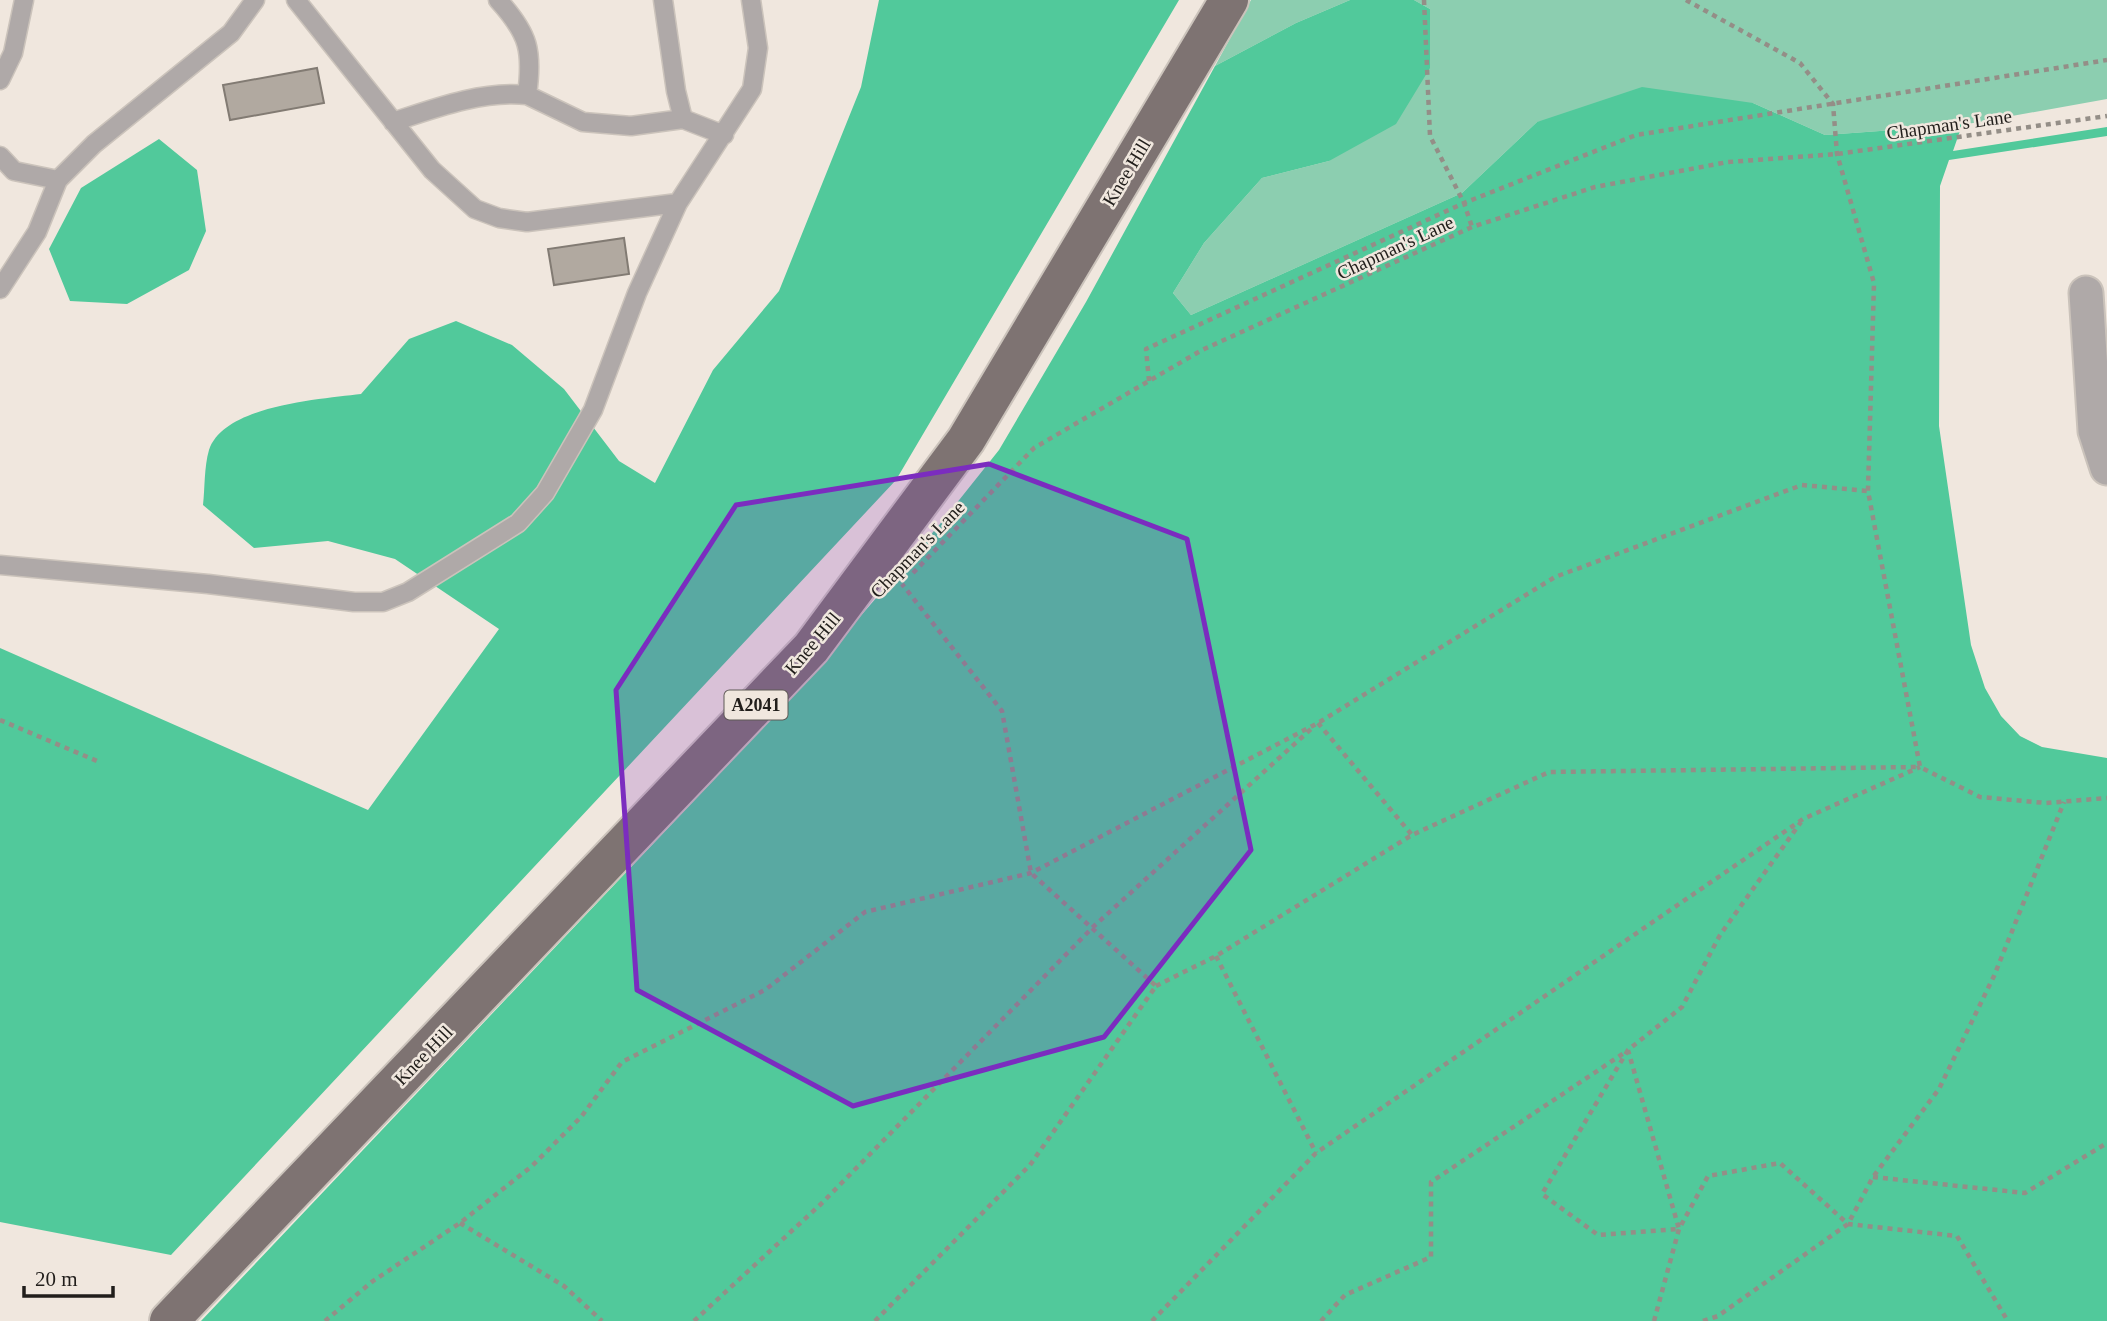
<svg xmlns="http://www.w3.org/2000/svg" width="2107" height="1321" viewBox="0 0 2107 1321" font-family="'Times New Roman',serif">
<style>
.green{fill:#8cceb0}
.forest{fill:#51c99b}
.building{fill:#b1a9a0;stroke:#827b73;stroke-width:2}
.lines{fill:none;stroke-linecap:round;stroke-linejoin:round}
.lane-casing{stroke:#cbc3bb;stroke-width:21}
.street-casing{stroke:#cbc3bb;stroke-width:37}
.primary-casing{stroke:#cbc3bb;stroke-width:42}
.path{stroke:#948e87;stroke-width:4.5;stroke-dasharray:5 5;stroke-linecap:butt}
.lane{stroke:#afa9a8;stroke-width:18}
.street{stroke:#afa9a8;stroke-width:33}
.primary{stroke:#7e7372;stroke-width:38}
.marked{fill:#7b2cbf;fill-opacity:0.2;stroke:#7b2cbf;stroke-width:5;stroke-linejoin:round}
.labels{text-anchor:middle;stroke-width:5;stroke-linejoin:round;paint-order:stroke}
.shield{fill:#f0e7de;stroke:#5f5a56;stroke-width:2}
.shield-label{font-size:18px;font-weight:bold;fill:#211e1b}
.street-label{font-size:19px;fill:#211e1b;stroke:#f0e7de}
</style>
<rect width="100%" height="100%" fill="#f0e7de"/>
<path class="green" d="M 1251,0 L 1350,0 L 1296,23 L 1215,66 Z
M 1414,0 L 2107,0 L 2107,99 L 1962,125 L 1825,135 L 1753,103 L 1537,122 L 1462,193 L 1191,315 L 1173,293 L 1204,243 L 1262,178 L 1329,161 L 1430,9 Z"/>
<path class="forest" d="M 879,0 L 1179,0 L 896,480 L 171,1255 L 0,1222 L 0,648 L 368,810 L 499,629 L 395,559 L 328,541 L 254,548 L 203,505 C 205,488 204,467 209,450 C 224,405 321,399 361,394 L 409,339 L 456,321 L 512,345 L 564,389 L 619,461 L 655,483 L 713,370 L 779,291 L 861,87 Z
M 1350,0 L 1414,0 L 1430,9 L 1430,68 L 1396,124 L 1329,161 L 1262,178 L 1204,243 L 1173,293 L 1191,315 L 1462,193 L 1537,122 L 1642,87 L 1753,103 L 1825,135 L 1962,125 L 1953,151 L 2107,127 L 2107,136 L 1949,160 L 1940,186 L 1939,426 L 1971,645 L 1985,688 L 2001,716 L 2020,736 L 2042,747 L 2107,758 L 2107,1321 L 201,1321 L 776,714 L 940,524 L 999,450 L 1086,302 L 1215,66 L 1296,23 Z
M 159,139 L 197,170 L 206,231 L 189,270 L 127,304 L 70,301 L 49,249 L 81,188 Z"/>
<path class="building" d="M 317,68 L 324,103 L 230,120 L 223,85 Z
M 624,238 L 629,274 L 554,285 L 548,249 Z"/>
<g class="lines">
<g class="lane-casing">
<path id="lane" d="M 296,0 L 432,170 L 475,209 L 499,218 L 527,222 L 678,203 L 752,89 L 758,48 L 751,0
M 663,0 L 676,91 L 683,119 L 724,135
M 0,80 L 13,53 L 24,0
M 527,95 L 583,122 L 631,126 L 683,119
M 393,122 C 435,108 484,90 527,95 C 533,51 529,34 498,0
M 0,156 L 14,171 L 58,180
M 0,289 L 37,232 L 58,180 L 94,144 L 231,33 L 255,0
M 0,565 L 208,584 L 354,602 L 383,602 L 408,592 L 518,523 L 545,493 L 593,410 L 637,293 L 678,203"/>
</g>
<g class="street-casing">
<path id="street" d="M 2086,293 L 2095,431 L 2107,468"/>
</g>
<g class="primary-casing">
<path id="primary" d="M 169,1321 L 811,648 L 966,440 L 1229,0"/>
</g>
<path class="path" d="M 1424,0 L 1430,136 L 1464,203 L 1472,227
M 1686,0 L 1800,63 L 1833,104 L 1837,154 L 1874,283 L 1868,491 L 1920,767 L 1980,797 L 2046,803 L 2107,798
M 1149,381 L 1146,349 L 1464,203 L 1636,135 L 2107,60
M 913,573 L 1034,448 L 1202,350 L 1472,227 L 1595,187 L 1728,162 L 1837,154 L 2107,116
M 0,720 L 97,761
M 1318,723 L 1412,835
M 1216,956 L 1316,1153
M 1156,986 L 1216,956 L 1412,835 L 1549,772 L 1916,767
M 1628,1050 L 1542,1194 L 1598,1235 L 1679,1229 L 1628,1050 L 1682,1007 L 1720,935 L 1801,822
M 1873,1177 L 2025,1193 L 2107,1143
M 460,1223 L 564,1286 L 602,1321
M 325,1321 L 373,1281 L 460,1223 L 532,1166 L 581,1117 L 622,1062 L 765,990 L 865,912 L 1031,873 L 1318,723 L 1555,577 L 1802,485 L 1868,491
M 694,1321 L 821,1204 L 1093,927 L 1311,729
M 875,1321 L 1030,1165 L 1156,986 L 1031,873 L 1002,711 L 902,584
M 1152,1321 L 1316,1153 L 1803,819 L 1920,767
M 1321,1321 L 1345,1295 L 1431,1257 L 1431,1182 L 1627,1051
M 1654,1321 L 1679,1229 L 1708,1176 L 1780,1163 L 1848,1224 L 1957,1236 L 2006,1318 L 2004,1321
M 1703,1321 L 1718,1316 L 1848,1224 L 1873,1177 L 1939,1089 L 1994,976 L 2064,802"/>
<use href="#lane" class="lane"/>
<use href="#street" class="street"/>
<use href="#primary" class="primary"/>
</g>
<path class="marked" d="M 989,464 L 1187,539 L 1251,850 L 1104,1037 L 853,1106 L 637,990 L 616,690 L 736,505 Z"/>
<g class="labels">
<rect class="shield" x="724.5" y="690.5" width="63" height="29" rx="5"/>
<g class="shield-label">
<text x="756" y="711">A2041</text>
</g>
<g class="street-label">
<text transform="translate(1949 124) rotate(-8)" y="7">Chapman's Lane</text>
<text transform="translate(1126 172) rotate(-59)" y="7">Knee Hill</text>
<text transform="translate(1395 247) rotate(-25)" y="7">Chapman's Lane</text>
<text transform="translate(917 549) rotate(-46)" y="7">Chapman's Lane</text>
<text transform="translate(812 643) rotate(-50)" y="7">Knee Hill</text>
<text transform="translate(423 1055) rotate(-46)" y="7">Knee Hill</text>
</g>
</g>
<path d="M24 1286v10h89v-10" fill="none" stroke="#211e1b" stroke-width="3.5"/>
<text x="35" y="1286" font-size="21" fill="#211e1b" stroke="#f0e7de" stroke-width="5" paint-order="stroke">20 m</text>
</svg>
